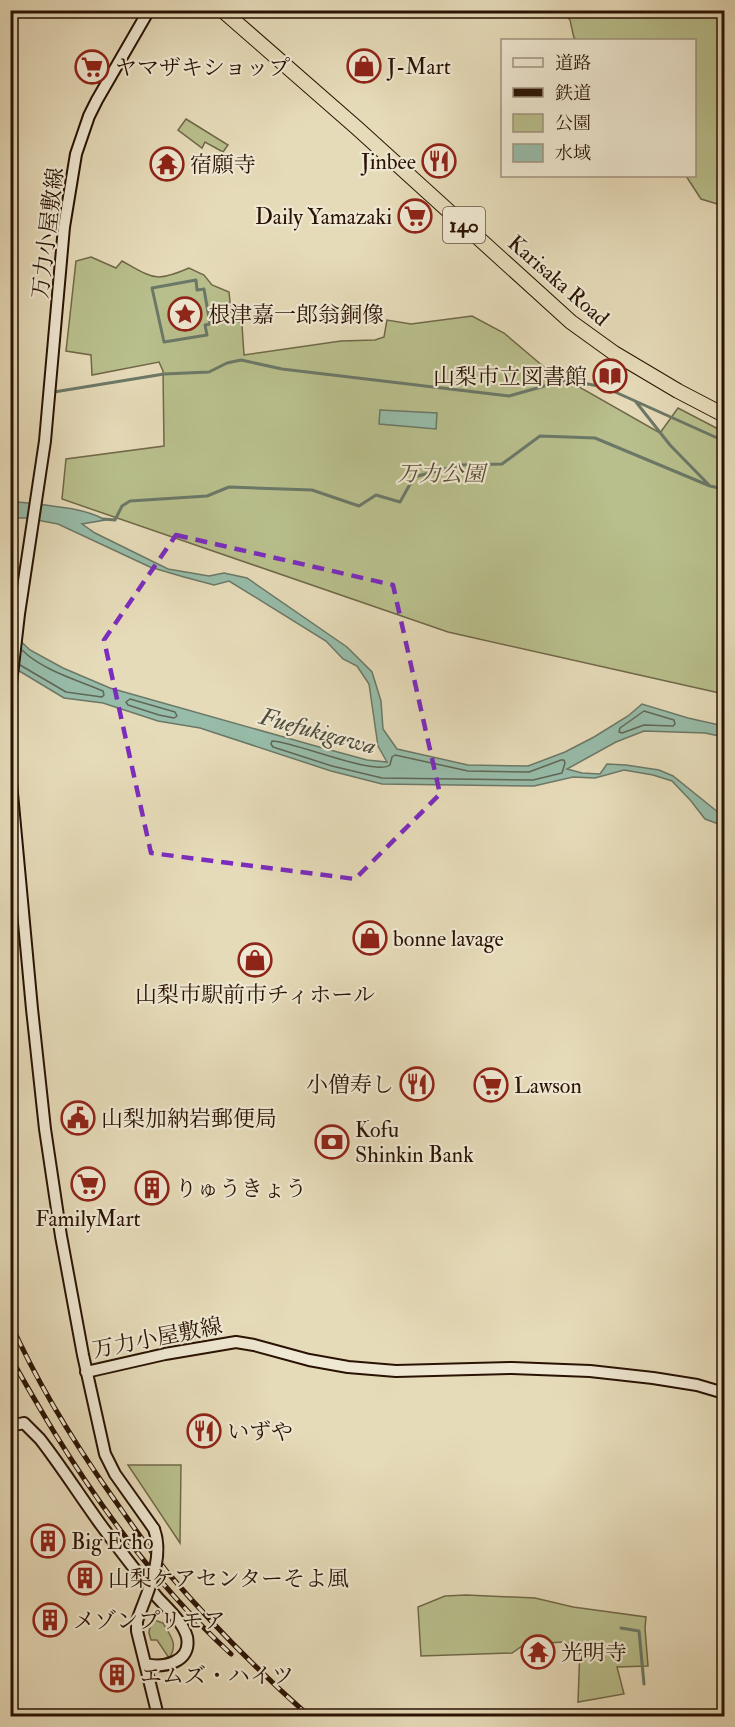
<svg xmlns="http://www.w3.org/2000/svg" width="735" height="1727" viewBox="0 0 735 1727" font-family="'IM FELL Double Pica','Noto Serif JP',serif">
<style>
.green{fill:#b8bf8c;stroke:#706848;stroke-width:1.5}
.water{fill:#97bca9;stroke:#6b7867;stroke-width:1.5}
.lines{fill:none;stroke-linecap:round;stroke-linejoin:round}
.shore{stroke:#606756;stroke-width:1.5}
.stream{stroke:#6b7867;stroke-width:3}
.secondary-casing{stroke:#291203;stroke-width:14}
.trunk-casing{stroke:#291203;stroke-width:16}
.secondary{stroke:#efe8d2;stroke-width:10}
.trunk{stroke:#e6dbb9;stroke-width:14}
.rail-casing{stroke:#291203;stroke-width:5}
.rail{stroke:#efe8d2;stroke-width:3;stroke-dasharray:9;stroke-linecap:butt}
.secondary-bridge-casing{stroke:#291203;stroke-width:14;stroke-linecap:butt}
.secondary-bridge{stroke:#efe8d2;stroke-width:10}
.marked{fill:none;stroke:#7b2cbf;stroke-width:4.5;stroke-dasharray:12 8;stroke-linejoin:round}
.labels{text-anchor:middle;stroke-width:4.5;stroke-linejoin:round;paint-order:stroke}
.shield{fill:#efe8d2;stroke:#645241;stroke-width:1.5}
.shield-label{font-size:21px;font-weight:bold;fill:#291203}
.poi-label{font-size:22px;fill:#291203;stroke:#efe8d2;text-anchor:start}
.street-label{font-size:22px;fill:#291203;stroke:#efe8d2}
.park-label{font-size:22px;font-style:italic;fill:#5b4f33;stroke:#efe8d2}
.water-label{font-size:24px;font-style:italic;fill:#504e3d;stroke:#efe8d2}
</style>
<rect width="100%" height="100%" fill="#e6dbb9"/>
<filter id="stains"><feTurbulence type="fractalNoise" baseFrequency=".00333" numOctaves="4"/><feColorMatrix values="0 0 0 0 .2 0 0 0 0 .09 0 0 0 0 .02 0 0 0 .5 -.17"/></filter>
<radialGradient id="worn" r=".72"><stop offset=".6" stop-color="#630" stop-opacity="0"/><stop offset="1" stop-color="#630" stop-opacity=".3"/></radialGradient>
<path class="green" d="M 650,10 C 657,13 662,11 669,10 C 689,10 709,7 724,21 L 724,206 L 701,199 L 686,176 L 694,176 L 694,40 L 578,40 L 574,38 L 570,20 L 562,11 Z
M 186,119 L 228,145 L 223,152 L 205,142 L 202,148 L 178,130 Z
M 91,257 L 116,268 L 122,261 C 153,278 155,283 189,268 L 204,275 L 212,285 L 229,292 L 231,312 L 242,325 L 244,355 L 341,341 L 375,340 L 384,337 L 387,320 L 411,324 L 472,316 L 504,333 L 544,367 L 660,433 L 678,408 L 724,432 L 724,694 L 448,632 L 62,499 L 66,459 L 164,446 L 163,371 L 159,362 L 92,375 L 91,355 L 66,351 L 76,261 Z
M 128,1465 L 181,1465 L 180,1543 Z
M 466,1595 L 535,1598 L 573,1607 L 646,1617 L 645,1628 L 648,1666 L 617,1667 L 624,1694 L 578,1702 L 580,1648 L 565,1642 L 525,1644 L 512,1653 L 421,1656 L 418,1607 L 445,1596 Z
M 151,1619 L 163,1623 C 170,1636 179,1644 169,1658 L 157,1640 L 151,1640 L 149,1633 Z"/>
<path class="water" d="M 380,410 L 437,413 L 436,429 L 379,424 Z
M 11,501 C 37,505 82,506 105,520 L 82,524 L 95,533 L 168,569 L 209,576 L 224,573 L 247,578 L 347,647 L 372,672 L 381,701 L 383,729 L 397,749 L 468,765 L 528,766 L 565,752 L 594,737 L 628,716 L 642,704 L 688,718 L 724,726 L 724,737 L 705,733 L 644,731 L 616,742 L 567,769 L 582,773 L 600,774 L 607,764 L 626,765 L 659,770 L 673,776 L 724,817 L 724,826 L 705,819 L 691,801 L 672,781 L 653,775 L 624,770 L 595,778 L 573,777 L 534,786 L 382,784 L 331,771 L 200,728 L 158,721 L 103,703 L 64,698 L 11,666 L 10,631 L 30,650 L 63,668 L 110,688 L 312,745 L 367,760 L 387,762 L 378,746 L 369,684 L 357,666 L 343,659 L 326,641 L 229,581 L 214,585 L 184,577 L 150,567 L 58,524 L 26,518 L 11,518 Z"/>
<g class="lines">
<path class="shore" d="M 20,665 L 66,692 L 102,697 L 104,695 L 103,691 C 77,680 42,670 22,650
M 130,699 L 175,712 L 177,716 L 174,718 L 159,715 L 128,705 L 126,702 Z
M 644,711 L 674,720 L 675,724 L 673,726 L 644,725 L 622,733 L 619,732 L 620,728 Z
M 272,741 C 296,742 374,776 390,765 L 392,757 L 395,755 L 468,771 L 529,772 L 561,760 L 564,760 L 565,763 L 562,773 L 533,780 L 382,778 L 332,766 L 273,747 L 271,744 Z"/>
<path class="stream" d="M 196,280 L 197,290 L 204,289 L 210,324 L 205,325 L 207,335 L 164,342 L 152,288 Z
M 54,392 L 164,374 L 209,372 L 227,363 L 241,360 L 282,369 L 509,396 L 566,380 L 604,387 L 724,441
M 636,402 L 670,445 L 709,485
M 103,519 L 115,520 L 122,506 L 130,501 L 207,496 L 229,487 L 312,490 L 359,506 L 376,495 L 400,502 L 414,477 L 460,465 L 502,464 L 540,436 L 595,438 L 710,486 L 724,489
M 621,1628 L 639,1631 L 644,1684"/>
<g class="secondary-casing">
<path id="secondary" d="M 10,692 L 19,614 L 45,441 L 64,227 L 76,154 L 89,116 L 97,100 L 149,10
M 10,772 L 32,1009 L 45,1129 L 61,1236 L 83,1355 L 105,1454 L 115,1474 L 154,1529
M 86,1372 L 165,1354 L 236,1342 L 254,1345 L 309,1360 L 348,1367 L 396,1371 L 512,1368 L 590,1371 L 653,1378 L 697,1385 L 724,1393
M 10,1426 L 24,1423 L 40,1439 C 61,1466 80,1496 101,1525 C 119,1549 137,1573 157,1597 C 167,1608 183,1622 187,1637 C 192,1663 163,1668 145,1664
M 137,1621 L 137,1631 L 158,1716"/>
</g>
<g class="trunk-casing">
<path id="trunk" d="M 222,10 L 357,128 L 571,322 L 614,353 L 678,391 L 724,415"/>
</g>
<use href="#secondary" class="secondary"/>
<use href="#trunk" class="trunk"/>
<g class="rail-casing">
<path id="rail" d="M 10,1322 C 37,1382 71,1438 109,1492 C 128,1519 147,1547 168,1573 C 212,1624 259,1672 309,1716
M 10,1356 C 24,1382 39,1407 54,1432 C 104,1513 161,1590 231,1654"/>
</g>
<use href="#rail" class="rail"/>
<g class="secondary-bridge-casing">
<path id="secondary-bridge" d="M 137,1621 C 147,1592 165,1559 154,1529"/>
</g>
<use href="#secondary-bridge" class="secondary-bridge"/>
</g>
<path class="marked" d="M 176,535 L 393,585 L 440,794 L 355,879 L 151,853 L 104,640 Z"/>
<defs>
<g id="shop-ring" transform="scale(1.725)"><circle r="9.5" fill="#efe8d2" stroke="#8f2418" stroke-width="1.5"/><path d="M-5-2.5h2.3a2.7 3.5 0 0 1 5.4 0H5L5.5 6h-11ZM-1.5-2.5h3a1.5 2.3 0 0 0-3 0Z" fill="#8f2418"/></g>
<g id="supermarket-ring" transform="scale(1.725)"><circle r="9.5" fill="#efe8d2" stroke="#8f2418" stroke-width="1.5"/><path d="M-6-5.5h2.5l.6 2H6L4.5 2H-2.5L-4.4-4H-6ZM-1.5 3.2a1.3 1.3 0 1 0 .1 0ZM3 3.2a1.3 1.3 0 1 0 .1 0Z" fill="#8f2418"/></g>
<g id="restaurant-ring" transform="scale(1.725)"><circle r="9.5" fill="#efe8d2" stroke="#8f2418" stroke-width="1.5"/><path d="M-5-6h1v4h1v-4h1v4h1v-4h1v5L-1.5 .5V6h-2V.5L-5-1ZM5-6V6H3V1.5H1.5Q1.5-4 5-6Z" fill="#8f2418"/></g>
<g id="temple-ring" transform="scale(1.725)"><circle r="9.5" fill="#efe8d2" stroke="#8f2418" stroke-width="1.5"/><path d="M0-6L5-2H3V0L6.5 2.5H4V6H1.5V3h-3V6H-4V2.5H-6.5L-3 0V-2H-5Z" fill="#8f2418"/></g>
<g id="sight-ring" transform="scale(1.725)"><circle r="9.5" fill="#efe8d2" stroke="#8f2418" stroke-width="1.5"/><path d="M0-6L1.8-2.2L6-1.7L2.9 1.2L3.7 5.4L0 3.3L-3.7 5.4L-2.9 1.2L-6-1.7L-1.8-2.2Z" fill="#8f2418"/></g>
<g id="library-ring" transform="scale(1.725)"><circle r="9.5" fill="#efe8d2" stroke="#8f2418" stroke-width="1.5"/><path d="M-6-4Q-3-5.5-.7-3.5V5Q-3 3-6 4ZM6-4Q3-5.5 .7-3.5V5Q3 3 6 4Z" fill="#8f2418"/></g>
<g id="civic-ring" transform="scale(1.725)"><circle r="9.5" fill="#efe8d2" stroke="#8f2418" stroke-width="1.5"/><path d="M-.6-6.5H3V-4.5H.6V-3L4-1V1h2V6H-6V1h2V-1L-.6-3ZM-1.2 2.5V6h2.4V2.5Z" fill="#8f2418"/></g>
<g id="bank-ring" transform="scale(1.725)"><circle r="9.5" fill="#efe8d2" stroke="#8f2418" stroke-width="1.5"/><path d="M-6-4H6V4H-6ZM0-2.3a2.3 2.3 0 1 0 0 4.6a2.3 2.3 0 1 0 0-4.6Z" fill="#8f2418"/></g>
<g id="building-ring" transform="scale(1.725)"><circle r="9.5" fill="#efe8d2" stroke="#8f2418" stroke-width="1.5"/><path d="M-4-6H4V6H1V3H-1V6H-4ZM-2.5-4.3h1.7v1.8h-1.7ZM.8-4.3h1.7v1.8H.8ZM-2.5-1h1.7V.8h-1.7ZM.8-1h1.7V.8H.8Z" fill="#8f2418"/></g>
</defs>
<g fill-rule="evenodd">
<use href="#shop-ring" x="364" y="66"/>
<use href="#supermarket-ring" x="92" y="67"/>
<use href="#restaurant-ring" x="439" y="161"/>
<use href="#temple-ring" x="167" y="164"/>
<use href="#supermarket-ring" x="415" y="216"/>
<use href="#sight-ring" x="185" y="314"/>
<use href="#library-ring" x="610" y="376"/>
<use href="#shop-ring" x="370" y="938"/>
<use href="#shop-ring" x="255" y="960"/>
<use href="#restaurant-ring" x="417" y="1084"/>
<use href="#supermarket-ring" x="491" y="1085"/>
<use href="#civic-ring" x="78" y="1118"/>
<use href="#bank-ring" x="332" y="1142"/>
<use href="#supermarket-ring" x="88" y="1184"/>
<use href="#building-ring" x="152" y="1188"/>
<use href="#restaurant-ring" x="204" y="1431"/>
<use href="#building-ring" x="48" y="1541"/>
<use href="#building-ring" x="85" y="1578"/>
<use href="#building-ring" x="50" y="1620"/>
<use href="#temple-ring" x="538" y="1652"/>
<use href="#building-ring" x="117" y="1675"/>
</g>
<g class="labels">
<rect class="shield" x="443" y="207" width="42" height="36" rx="4.5"/>
<g class="shield-label">
<text x="464" y="232">140</text>
</g>
<g class="poi-label">
<text x="387" y="74">J-Mart</text>
<text x="115" y="75">ヤマザキショップ</text>
<text x="416" y="169" text-anchor="end">Jinbee</text>
<text x="190" y="172">宿願寺</text>
<text x="392" y="224" text-anchor="end">Daily Yamazaki</text>
<text x="208" y="322">根津嘉一郎翁銅像</text>
<text x="587" y="384" text-anchor="end">山梨市立図書館</text>
<text x="393" y="946">bonne lavage</text>
<text x="255" y="1002" text-anchor="middle">山梨市駅前市チィホール</text>
<text x="394" y="1092" text-anchor="end">小僧寿し</text>
<text x="514" y="1093">Lawson</text>
<text x="101" y="1126">山梨加納岩郵便局</text>
<text x="355" y="1137">Kofu<tspan x="355" dy="25">Shinkin Bank</tspan></text>
<text x="175" y="1196">りゅうきょう</text>
<text x="88" y="1226" text-anchor="middle">FamilyMart</text>
<text x="227" y="1439">いずや</text>
<text x="71" y="1549">Big Echo</text>
<text x="108" y="1586">山梨ケアセンターそよ風</text>
<text x="73" y="1628">メゾンプリモア</text>
<text x="561" y="1660">光明寺</text>
<text x="140" y="1683">エムズ・ハイツ</text>
</g>
<g class="street-label">
<text transform="translate(47 233) rotate(-83)" y="8">万力小屋敷線</text>
<text transform="translate(559 280) rotate(41)" y="8">Karisaka Road</text>
<text transform="translate(157 1337) rotate(-11)" y="8">万力小屋敷線</text>
</g>
<g class="park-label">
<text x="441" y="481">万力公園</text>
</g>
<g class="water-label">
<text transform="translate(318 731) rotate(15)" y="8">Fuefukigawa</text>
</g>
</g>
<rect width="735" height="1727" fill="none" stroke="#e6dbb9" stroke-width="36"/>
<rect x="12" y="12" width="711" height="1703" fill="none" stroke="#291203" stroke-width="3"/>
<rect x="18" y="18" width="699" height="1691" fill="none" stroke="#291203" stroke-width="1.5"/>
<rect x="501" y="39" width="195" height="138" fill="#efe8d2" stroke="#a0927f" stroke-width="1.5"/>
<rect x="513" y="58" width="30" height="9" fill="#efe8d2" stroke="#a0927f" stroke-width="1.5"/>
<text x="555" y="69" font-size="18" fill="#291203">道路</text>
<rect x="513" y="88" width="30" height="9" fill="#291203" stroke="#a0927f" stroke-width="1.5"/>
<text x="555" y="99" font-size="18" fill="#291203">鉄道</text>
<rect x="513" y="114" width="30" height="18" fill="#b8bf8c" stroke="#a0927f" stroke-width="1.5"/>
<text x="555" y="129" font-size="18" fill="#291203">公園</text>
<rect x="513" y="144" width="30" height="18" fill="#97bca9" stroke="#a0927f" stroke-width="1.5"/>
<text x="555" y="159" font-size="18" fill="#291203">水域</text>
<rect width="100%" height="100%" filter="url(#stains)"/>
<rect width="100%" height="100%" fill="url(#worn)"/>
</svg>
